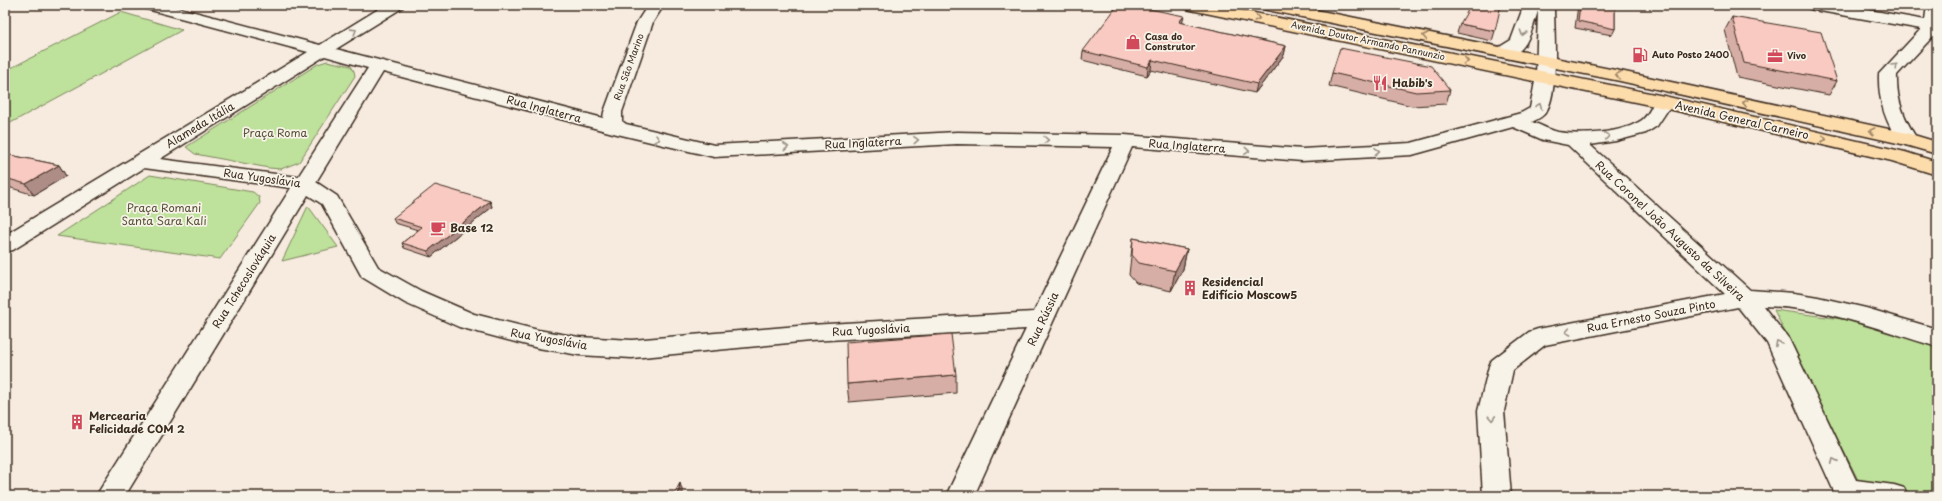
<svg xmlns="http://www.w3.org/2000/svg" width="1942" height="501" viewBox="0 0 1942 501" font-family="'Playpen Sans',sans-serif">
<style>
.green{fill:#bee19b;stroke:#7c865c}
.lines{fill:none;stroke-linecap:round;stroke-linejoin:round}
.minor-casing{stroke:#3b2a1e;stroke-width:3}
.major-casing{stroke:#3b2a1e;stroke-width:3}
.minor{fill:#f7f3e8;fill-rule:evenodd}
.major{fill:#fddcac;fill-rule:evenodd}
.wall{fill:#d6aea6;stroke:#3b2a1e}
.shaded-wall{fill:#ae8d87;stroke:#3b2a1e}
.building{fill:#f9cac1;stroke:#3b2a1e}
.oneway{stroke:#9c8365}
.oneway2{stroke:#998e83}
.labels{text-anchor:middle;stroke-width:3.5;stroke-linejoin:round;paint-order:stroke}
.far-poi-label{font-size:9px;font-weight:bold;fill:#3b2a1e;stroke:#f7f3e8;text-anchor:start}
.far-street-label{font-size:9px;fill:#3b2a1e;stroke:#f7f3e8}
.poi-label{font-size:11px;font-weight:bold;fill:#3b2a1e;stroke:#f7f3e8;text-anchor:start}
.street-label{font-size:11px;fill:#3b2a1e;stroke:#f7f3e8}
.park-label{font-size:11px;fill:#554f37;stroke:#f7f3e8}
</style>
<rect width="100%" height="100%" fill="#f7ebe0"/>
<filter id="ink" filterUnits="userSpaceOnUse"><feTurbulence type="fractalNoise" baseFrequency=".025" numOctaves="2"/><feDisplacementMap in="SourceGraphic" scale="8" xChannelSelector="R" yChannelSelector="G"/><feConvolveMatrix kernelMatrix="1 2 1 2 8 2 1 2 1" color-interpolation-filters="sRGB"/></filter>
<g filter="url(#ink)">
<path class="green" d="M 121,12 L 182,30 L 5,126 L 5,71 Z
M 327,61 L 351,66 L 354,71 L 355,76 L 299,162 L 281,169 L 269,168 L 195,154 L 186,147 L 318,64 Z
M 150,175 L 253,192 L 259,197 L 260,203 L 220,259 L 57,236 Z
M 308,206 L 338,247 L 282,261 Z
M 1774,310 L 1849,320 L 1937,346 L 1937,496 L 1861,486 Z"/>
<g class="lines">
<g class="minor-casing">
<path id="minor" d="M 141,5 L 168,5 L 320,45 L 385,5 L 404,5 L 402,8 L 336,49 L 603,118 L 604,112 L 637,22 L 648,5 L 664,5 L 653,22 L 622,112 L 622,121 L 626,124 L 714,145 L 957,132 L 1125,135 L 1302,149 L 1411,143 L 1521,113 L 1530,108 L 1536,76 L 1538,11 C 1532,30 1525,62 1498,56 L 1495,52 L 1498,48 L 1511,40 L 1524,5 L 1554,5 C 1554,31 1559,89 1547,110 C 1544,116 1538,119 1532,122 C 1541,125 1549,130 1558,132 C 1581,136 1623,133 1642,120 C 1654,111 1651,93 1670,98 L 1673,102 L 1657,126 L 1646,133 L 1616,141 L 1590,145 L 1750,290 L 1794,293 L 1818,297 L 1866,308 L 1937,329 L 1937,347 C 1880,330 1824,307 1763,306 L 1789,339 L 1856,480 L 1894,485 L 1904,488 L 1908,496 L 1836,496 L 1767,343 L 1738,307 L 1545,345 L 1513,370 L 1504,411 L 1511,496 L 1483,496 L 1478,411 L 1489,366 L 1492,360 L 1529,332 L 1538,329 L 1725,294 L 1568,145 L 1543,140 L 1513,127 L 1412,155 L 1302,161 L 1132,147 L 974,496 L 946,496 L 1026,329 L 810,341 L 632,358 L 579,355 L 538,348 L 459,327 L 405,303 L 362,277 L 322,204 L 308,195 L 125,496 L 96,496 L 291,188 L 144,168 L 13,250 L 5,252 L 5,235 L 308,52 L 143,8 ZM 325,56 L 368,68 L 298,177 L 160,159 ZM 383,72 L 613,133 L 714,157 L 957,144 L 1113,147 L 1034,312 L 810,325 L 632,340 L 579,337 L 538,330 L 474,314 L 421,291 L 378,267 L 337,196 L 316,182 Z
M 1806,5 L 1841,5 L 1925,20 L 1927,5 L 1937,5 L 1937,32 L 1897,75 C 1896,100 1904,118 1917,139 L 1914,143 L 1907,145 L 1900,143 C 1885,122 1878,100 1879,74 L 1921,29 L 1814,10 L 1808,8 Z"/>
</g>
<g class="major-casing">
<path id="major" d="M 1183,5 L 1215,5 L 1664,96 L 1905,152 L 1937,162 L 1937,175 L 1892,161 L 1664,108 L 1191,10 L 1185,8 Z
M 1259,5 L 1291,5 L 1620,71 L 1907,133 L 1937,142 L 1937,154 L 1902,144 L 1620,81 L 1267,10 L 1261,8 Z"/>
</g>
<use href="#minor" class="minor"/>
<use href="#major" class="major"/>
</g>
<path class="wall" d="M 1578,5 L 1616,5 L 1615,12 L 1615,29 L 1612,35 L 1575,28 Z
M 1732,17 L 1837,81 L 1829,95 L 1737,77 L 1725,30 Z
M 1183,23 L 1286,46 L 1284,55 L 1255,93 L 1151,70 L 1147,76 L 1082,60 L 1083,51 Z
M 1460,24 L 1495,31 L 1492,41 L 1457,33 Z
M 1332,73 L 1450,90 L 1446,104 L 1412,106 L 1329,86 Z
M 5,154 L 59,165 L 66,176 L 34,195 L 5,186 Z
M 490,201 L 492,207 L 431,257 L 404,248 L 402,243 L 418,230 L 395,223 L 393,218 Z
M 1133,238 L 1187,249 L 1183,269 L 1171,291 L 1136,283 L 1129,275 Z
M 956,375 L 956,393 L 849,402 L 847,384 Z"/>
<path class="shaded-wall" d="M 1184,16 L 1182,25 L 1179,22 Z
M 1286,46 L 1284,55 L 1255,93 L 1257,84 Z
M 1152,60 L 1151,70 L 1147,76 L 1148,67 Z
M 59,165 L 66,176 L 34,195 L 26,184 Z
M 490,201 L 492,207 L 431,257 L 428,251 Z
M 1187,249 L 1183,269 L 1171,291 L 1175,271 Z
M 680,483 L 684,496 L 678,496 Z"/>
<path class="building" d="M 1118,5 L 1130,5 L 1184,16 L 1179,22 L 1286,46 L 1257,84 L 1152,60 L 1148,67 L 1083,51 Z
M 1471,5 L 1501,5 L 1495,31 L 1460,24 Z
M 1580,5 L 1616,5 L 1615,12 L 1615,29 L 1578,21 Z
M 1732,17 L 1821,32 L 1837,81 L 1744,63 Z
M 1340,48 L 1431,66 L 1450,90 L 1416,92 L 1332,73 Z
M 5,154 L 59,165 L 26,184 L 5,178 Z
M 435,185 L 490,201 L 428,251 L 402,243 L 422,227 L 393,218 Z
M 1133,238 L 1187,249 L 1175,271 L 1139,263 L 1132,255 Z
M 951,334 L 956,375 L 847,384 L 846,342 Z
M 680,483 L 678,496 L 673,496 Z"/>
<defs><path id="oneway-chevron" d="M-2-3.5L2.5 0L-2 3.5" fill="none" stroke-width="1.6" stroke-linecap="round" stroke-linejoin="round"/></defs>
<g class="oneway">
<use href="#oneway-chevron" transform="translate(1257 18) rotate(12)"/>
<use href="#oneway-chevron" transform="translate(1425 36) rotate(-169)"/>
<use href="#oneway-chevron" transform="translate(1466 61) rotate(12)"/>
<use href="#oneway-chevron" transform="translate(1618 75) rotate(-168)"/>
<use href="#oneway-chevron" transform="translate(1745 103) rotate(-167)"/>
<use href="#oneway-chevron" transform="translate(1872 131) rotate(-167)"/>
<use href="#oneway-chevron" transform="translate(1824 139) rotate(13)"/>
</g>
<g class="oneway2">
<use href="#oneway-chevron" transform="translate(354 31) rotate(-32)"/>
<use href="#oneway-chevron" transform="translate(1523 33) rotate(108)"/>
<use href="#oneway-chevron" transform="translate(1895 66) rotate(-47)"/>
<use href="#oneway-chevron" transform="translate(1539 106) rotate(-68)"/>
<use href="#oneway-chevron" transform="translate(1607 136) rotate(-9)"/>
<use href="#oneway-chevron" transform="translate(657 139) rotate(15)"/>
<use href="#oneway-chevron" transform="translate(916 140) rotate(-3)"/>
<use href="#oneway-chevron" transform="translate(1046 140) rotate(1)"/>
<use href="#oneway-chevron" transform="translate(786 147) rotate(-3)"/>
<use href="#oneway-chevron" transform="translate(1247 151) rotate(4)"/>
<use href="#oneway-chevron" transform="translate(1377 151) rotate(-3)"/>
<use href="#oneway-chevron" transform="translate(1568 332) rotate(169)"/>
<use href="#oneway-chevron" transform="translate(1778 343) rotate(-118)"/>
<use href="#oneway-chevron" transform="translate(1492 418) rotate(87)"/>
<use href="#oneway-chevron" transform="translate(1834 461) rotate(-115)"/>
</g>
</g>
<defs>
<g id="shop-bare" transform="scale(1.2)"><path d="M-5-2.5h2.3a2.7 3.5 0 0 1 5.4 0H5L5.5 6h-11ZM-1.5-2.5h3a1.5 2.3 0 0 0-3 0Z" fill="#d1495b" stroke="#f7f3e8" stroke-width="2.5" paint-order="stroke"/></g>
<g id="fuel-bare" transform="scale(1.2)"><path d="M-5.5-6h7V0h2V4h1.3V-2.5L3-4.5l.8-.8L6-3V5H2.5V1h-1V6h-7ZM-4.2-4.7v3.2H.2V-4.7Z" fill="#d1495b" stroke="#f7f3e8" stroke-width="2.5" paint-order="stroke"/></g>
<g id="office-bare" transform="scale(1.2)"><path d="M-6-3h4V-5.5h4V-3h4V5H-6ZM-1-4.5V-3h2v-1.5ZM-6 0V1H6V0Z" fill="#d1495b" stroke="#f7f3e8" stroke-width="2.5" paint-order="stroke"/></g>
<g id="restaurant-bare" transform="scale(1.2)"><path d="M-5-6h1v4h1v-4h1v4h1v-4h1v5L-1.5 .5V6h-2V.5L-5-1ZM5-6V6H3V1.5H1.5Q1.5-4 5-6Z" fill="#d1495b" stroke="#f7f3e8" stroke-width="2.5" paint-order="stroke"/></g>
<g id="cafe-bare" transform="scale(1.2)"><path d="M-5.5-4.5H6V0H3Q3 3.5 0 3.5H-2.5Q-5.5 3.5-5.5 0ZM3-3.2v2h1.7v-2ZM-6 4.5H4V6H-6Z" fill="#d1495b" stroke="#f7f3e8" stroke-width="2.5" paint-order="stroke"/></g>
<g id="building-bare" transform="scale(1.2)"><path d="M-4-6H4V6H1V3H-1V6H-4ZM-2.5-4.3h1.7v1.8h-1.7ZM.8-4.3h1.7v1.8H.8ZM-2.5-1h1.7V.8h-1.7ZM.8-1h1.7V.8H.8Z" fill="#d1495b" stroke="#f7f3e8" stroke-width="2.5" paint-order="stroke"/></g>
</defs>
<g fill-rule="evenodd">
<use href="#shop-bare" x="1133" y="42"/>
<use href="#fuel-bare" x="1640" y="55"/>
<use href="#office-bare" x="1775" y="56"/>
<use href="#restaurant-bare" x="1380" y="83"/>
<use href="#cafe-bare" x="438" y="228"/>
<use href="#building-bare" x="1190" y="288"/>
<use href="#building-bare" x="77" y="422"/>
</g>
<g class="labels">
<g class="far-poi-label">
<text x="1145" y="40">Casa do<tspan x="1145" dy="10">Construtor</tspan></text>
<text x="1652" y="58">Auto Posto 2400</text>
<text x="1787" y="59">Vivo</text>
</g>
<g class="far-street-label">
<text transform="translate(1368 41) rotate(12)" y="3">Avenida Doutor Armando Pannunzio</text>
<text transform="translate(629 67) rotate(-70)" y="3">Rua São Marino</text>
</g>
<g class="poi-label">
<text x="1392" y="87">Habib's</text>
<text x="450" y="232">Base 12</text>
<text x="1202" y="286">Residencial<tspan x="1202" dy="13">Edifício Moscow5</tspan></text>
<text x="89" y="420">Mercearia<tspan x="89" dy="13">Felicidade COM 2</tspan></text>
</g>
<g class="street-label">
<text transform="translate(544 109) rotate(15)" y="4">Rua Inglaterra</text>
<text transform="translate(1742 120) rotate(13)" y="4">Avenida General Carneiro</text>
<text transform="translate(200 125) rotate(-31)" y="4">Alameda Itália</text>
<text transform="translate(863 143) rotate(-3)" y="4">Rua Inglaterra</text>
<text transform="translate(1187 146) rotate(4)" y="4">Rua Inglaterra</text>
<text transform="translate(262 178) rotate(8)" y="4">Rua Yugoslávia</text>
<text transform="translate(1670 231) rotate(43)" y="4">Rua Coronel João Augusto da Silveira</text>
<text transform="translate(244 281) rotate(-58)" y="4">Rua Tchecoslováquia</text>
<text transform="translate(1651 316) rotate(-11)" y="4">Rua Ernesto Souza Pinto</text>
<text transform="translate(1043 319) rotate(-65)" y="4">Rua Rússia</text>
<text transform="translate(871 330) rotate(-3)" y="4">Rua Yugoslávia</text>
<text transform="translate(549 339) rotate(10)" y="4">Rua Yugoslávia</text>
</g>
<g class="park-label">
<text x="275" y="137">Praça Roma</text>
<text x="164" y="212">Praça Romani<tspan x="164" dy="13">Santa Sara Kali</tspan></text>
</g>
</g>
<rect width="1942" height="501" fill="none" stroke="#f7f3e8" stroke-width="20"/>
<rect x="10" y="10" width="1922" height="481" fill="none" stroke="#3b2a1e" stroke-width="1.5" filter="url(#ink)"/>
</svg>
